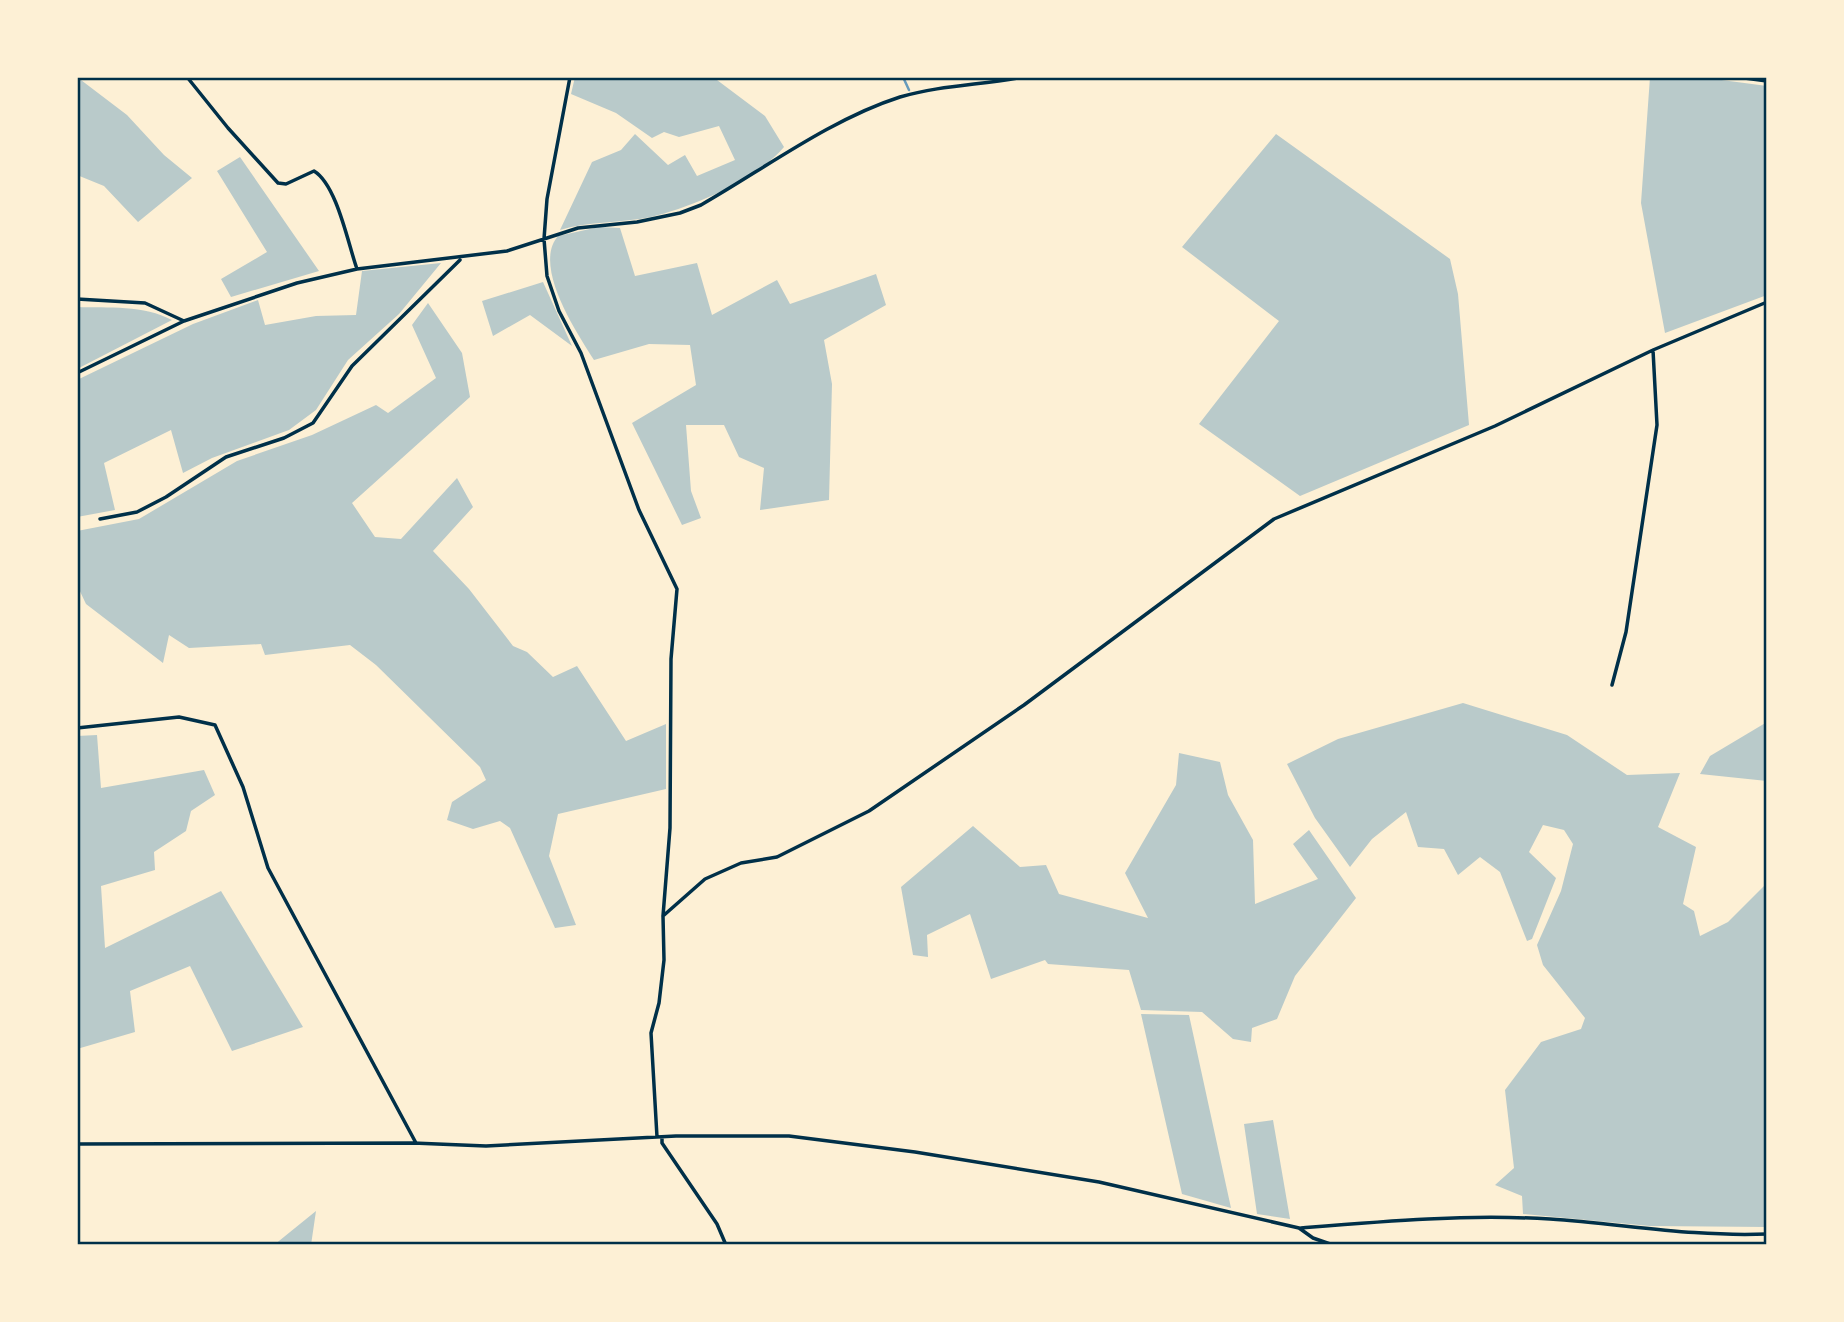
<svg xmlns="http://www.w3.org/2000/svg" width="1844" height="1322" viewBox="0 0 1844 1322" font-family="Manrope,sans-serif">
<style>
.green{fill:#b9caca}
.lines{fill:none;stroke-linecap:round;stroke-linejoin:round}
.stream{stroke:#669bbc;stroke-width:2.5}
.minor{stroke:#003049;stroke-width:3.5}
.neatline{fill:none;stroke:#003049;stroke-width:2.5}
</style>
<rect width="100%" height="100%" fill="#fdf0d5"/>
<path class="green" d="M 77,77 L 127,115 L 164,155 L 192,178 L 138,222 L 104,186 L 77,175 Z
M 575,77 L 713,77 L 765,116 L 784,147 C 756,180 693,207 651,217 C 621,223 590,221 560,230 L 592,162 L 621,150 L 635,134 L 668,165 L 685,155 L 697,176 L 735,160 L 719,126 L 679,137 L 664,132 L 652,138 L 616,113 L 571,94 Z
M 1650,77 L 1699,77 L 1767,86 L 1767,295 L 1665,333 L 1641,203 Z
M 1276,134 L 1450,259 L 1458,294 L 1469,425 L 1300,496 L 1199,424 L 1279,321 L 1182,247 Z
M 240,157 L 319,271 L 231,297 L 221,279 L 267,252 L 217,171 Z
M 599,227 L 620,228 L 635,276 L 697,263 L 712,315 L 777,280 L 790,304 L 876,274 L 886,305 L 824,340 L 832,384 L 829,500 L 760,510 L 764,468 L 739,457 L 724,425 L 686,425 L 691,491 L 701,518 L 682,525 L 632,423 L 696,385 L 690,345 L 649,344 L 594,360 C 577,333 532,266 558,236 Z
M 441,263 L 399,314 L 348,360 L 316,410 L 289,430 L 212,458 L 183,473 L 171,430 L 104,463 L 115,510 L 77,517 L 77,380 L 193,324 L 258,300 L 265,325 L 316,316 L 356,315 L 362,271 Z
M 543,282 L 572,346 L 530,315 L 493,336 L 482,301 Z
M 428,303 L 462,353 L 470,397 L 352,503 L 375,537 L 401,539 L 457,478 L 473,507 L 433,551 L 469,589 L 513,646 L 527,652 L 553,677 L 577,666 L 626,741 L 666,724 L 666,789 L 558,814 L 549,856 L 576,925 L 555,928 L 510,828 L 500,821 L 473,829 L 447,820 L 452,802 L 486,780 L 480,767 L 376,665 L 350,645 L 265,655 L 261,644 L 189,648 L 169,635 L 163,663 L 86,604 L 77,585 L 77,531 L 139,519 L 237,461 L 312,435 L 376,405 L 388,413 L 436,378 L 412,325 Z
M 77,307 C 108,308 144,305 172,320 L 77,369 Z
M 1463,703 L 1567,735 L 1627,775 L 1680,773 L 1658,827 L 1696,847 L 1683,904 L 1694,911 L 1700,936 L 1728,922 L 1767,883 L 1767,1227 L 1650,1226 L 1523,1214 L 1522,1196 L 1495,1185 L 1514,1168 L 1505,1090 L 1541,1042 L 1581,1029 L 1585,1018 L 1543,965 L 1537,945 L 1561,891 L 1573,844 L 1564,830 L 1543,825 L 1529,852 L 1556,878 L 1532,939 L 1527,941 L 1500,872 L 1480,857 L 1458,875 L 1444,849 L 1418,847 L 1406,812 L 1372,839 L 1350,867 L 1315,818 L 1287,764 L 1338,739 Z
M 1767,722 L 1767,781 L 1700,774 L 1710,756 Z
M 97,735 L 101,788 L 204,770 L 215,795 L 191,811 L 186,831 L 154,852 L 155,870 L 101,886 L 105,948 L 221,891 L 303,1027 L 232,1051 L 190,966 L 130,991 L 135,1032 L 77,1049 L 77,736 Z
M 1179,753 L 1220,762 L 1228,795 L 1253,840 L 1255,904 L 1318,879 L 1293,844 L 1309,830 L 1356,898 L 1295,976 L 1277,1019 L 1252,1028 L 1251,1042 L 1233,1039 L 1202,1012 L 1141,1010 L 1129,970 L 1048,964 L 1045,960 L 991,979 L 970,914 L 927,935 L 928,957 L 913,955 L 901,887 L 973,826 L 1020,867 L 1046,865 L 1059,894 L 1148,918 L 1125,873 L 1176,785 Z
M 1141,1014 L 1189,1015 L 1231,1208 L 1182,1194 Z
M 1273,1120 L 1290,1219 L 1257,1214 L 1244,1124 Z
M 316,1211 L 311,1245 L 274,1245 Z"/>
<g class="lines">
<path class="stream" d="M 903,77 L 909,90"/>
<path class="minor" d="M 187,77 L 228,128 L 278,183 L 286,184 L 314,171 C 337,185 348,244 357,269
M 570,77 L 547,199 L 544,239 L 547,276 L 559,311 L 581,353 L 639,510 L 677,589 L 671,659 L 670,828 L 663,916 L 664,960 L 659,1003 L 651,1033 L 657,1137
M 1737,77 L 1767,81
M 77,299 L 145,303 L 184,321
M 77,373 L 184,321 L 297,283 L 357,269 L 507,251 L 578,228 L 637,222 L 680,213 L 701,205 C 764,169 831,119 900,97 C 941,85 981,85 1023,77
M 100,519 L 137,512 L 166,497 L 226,457 L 284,438 L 313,423 L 352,366 L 460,260
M 1612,685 L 1626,632 L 1657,425 L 1653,350
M 77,728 L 179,717 L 215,725 L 243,787 L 268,868 L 416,1143
M 663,916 L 705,879 L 741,863 L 777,857 L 869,811 L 1024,705 L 1274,519 L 1495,426 L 1653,350 L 1767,302
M 662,1137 L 662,1143 L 717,1224 L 726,1245
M 77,1144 L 413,1143 L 486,1146 L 676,1136 L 789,1136 L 915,1152 L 1099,1182 L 1299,1228 L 1313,1238 L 1333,1245
M 1301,1228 C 1385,1221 1466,1214 1550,1219 C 1624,1224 1692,1237 1767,1234"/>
</g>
<rect width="1844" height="1322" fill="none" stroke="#fdf0d5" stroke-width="158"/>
<rect x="79" y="79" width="1686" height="1164" class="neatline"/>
</svg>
